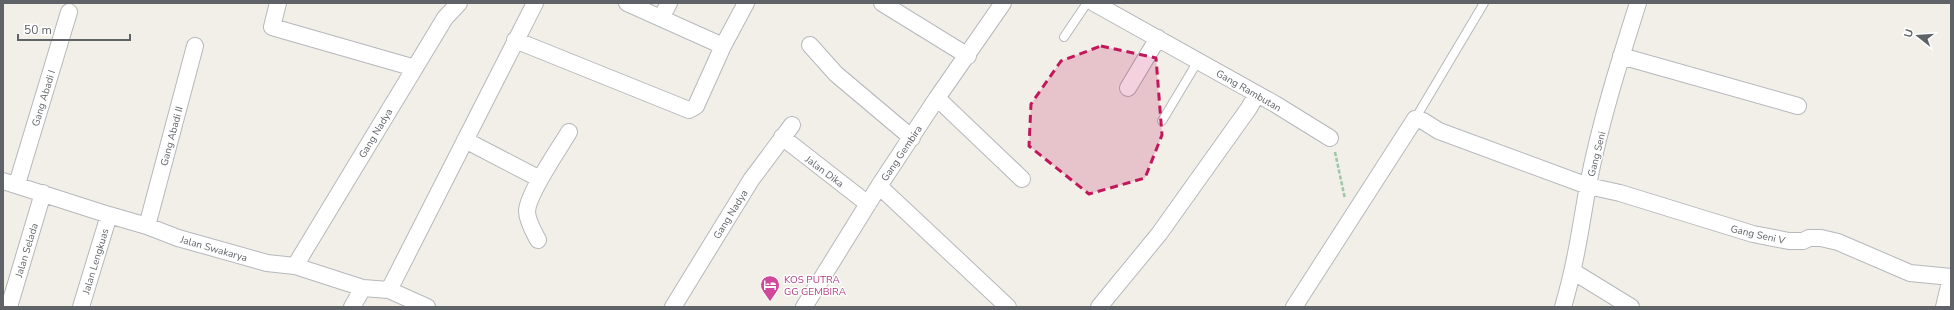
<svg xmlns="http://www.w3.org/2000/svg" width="1954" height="310" viewBox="0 0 1954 310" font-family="'Nunito Sans',sans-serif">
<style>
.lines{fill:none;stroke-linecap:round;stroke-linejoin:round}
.service-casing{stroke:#b5b8bc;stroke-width:10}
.minor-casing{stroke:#b5b8bc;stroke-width:18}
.path{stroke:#9cc7a9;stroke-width:2.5;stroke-dasharray:4 2;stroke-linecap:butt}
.service{stroke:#fff;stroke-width:8}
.minor{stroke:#fff;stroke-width:16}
.marked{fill:#c2185b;fill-opacity:0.2;stroke:#c2185b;stroke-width:3;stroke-dasharray:8 5;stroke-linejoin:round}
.labels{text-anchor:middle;stroke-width:3;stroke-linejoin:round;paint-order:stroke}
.street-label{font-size:10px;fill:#5f6368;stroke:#fff}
.hotel-label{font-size:10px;fill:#b23c85;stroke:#fff;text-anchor:start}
</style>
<rect width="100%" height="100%" fill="#f1efe8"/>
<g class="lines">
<g class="service-casing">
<path id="service" d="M 1064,37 L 1087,3
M 1415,119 L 1484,3
M 1162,121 L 1198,61"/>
</g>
<g class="minor-casing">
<path id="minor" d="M 278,3 L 272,27 L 415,68
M 627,3 L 723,46
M 882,3 L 968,56
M 1094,3 L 1275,104 L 1330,138
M 661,18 L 669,3
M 515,40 L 689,110 L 696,106 L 723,46 L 746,3
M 810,45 L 836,74 L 912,138
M 1621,56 L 1798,106
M 1128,88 L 1158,38
M 937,98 L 1022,179
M 782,137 L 868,204
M 465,140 L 540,179
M 3,181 L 109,215 L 147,226 L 178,238 L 267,263 L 295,266 L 363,288 L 389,290 L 427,307
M 17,184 L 69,12
M 879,186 L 1008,307
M 147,226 L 195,46
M 538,240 C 534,232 527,221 527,211 C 528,193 559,149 569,132
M 295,266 L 445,18 L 459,3
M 1574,272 L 1631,307
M 389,290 L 535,3
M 9,307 L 43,193
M 81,307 L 109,215
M 352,307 L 363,288
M 673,307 L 751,180 L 792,125
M 804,307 L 879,186 L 937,98 L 1003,3
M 1099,307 L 1159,234 L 1249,108 L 1257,94
M 1294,307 L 1415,119 L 1423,121 L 1439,131 L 1588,186 L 1620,193 L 1753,234 L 1789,241 L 1803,241 L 1809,238 L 1821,238 L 1838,242 L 1910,273 L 1951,277
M 1563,307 C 1575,267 1581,226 1588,185 C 1600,123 1619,63 1638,3
M 1944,307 L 1951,278"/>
</g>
<path class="path" d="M 1335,152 L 1345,199"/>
<use href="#service" class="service"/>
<use href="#minor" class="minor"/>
</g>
<path class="marked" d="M 1101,46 L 1156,58 L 1162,135 L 1145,178 L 1089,194 L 1029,146 L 1031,104 L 1061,61 Z"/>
<defs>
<g id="hotel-pin" transform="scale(1)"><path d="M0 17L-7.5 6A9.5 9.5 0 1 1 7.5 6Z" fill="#d1479c" stroke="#fff"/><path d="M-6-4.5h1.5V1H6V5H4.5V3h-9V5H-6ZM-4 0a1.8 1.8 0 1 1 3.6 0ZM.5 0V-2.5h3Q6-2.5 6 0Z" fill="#fff"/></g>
</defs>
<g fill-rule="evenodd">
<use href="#hotel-pin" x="770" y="285"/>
</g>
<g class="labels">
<g class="street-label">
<text transform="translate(1249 90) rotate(30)" y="4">Gang Rambutan</text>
<text transform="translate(43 98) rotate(-73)" y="4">Gang Abadi I</text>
<text transform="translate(375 133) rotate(-59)" y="4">Gang Nadya</text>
<text transform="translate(171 136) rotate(-75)" y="4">Gang Abadi II</text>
<text transform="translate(901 153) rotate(-56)" y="4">Gang Gembira</text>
<text transform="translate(1596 154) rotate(-76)" y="4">Gang Seni</text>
<text transform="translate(825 171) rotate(37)" y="4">Jalan Dika</text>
<text transform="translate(730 214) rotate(-58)" y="4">Gang Nadya</text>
<text transform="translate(1758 234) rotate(13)" y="4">Gang Seni V</text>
<text transform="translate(214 248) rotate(16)" y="4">Jalan Swakarya</text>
<text transform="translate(26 250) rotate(-73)" y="4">Jalan Selada</text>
<text transform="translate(95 261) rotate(-73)" y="4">Jalan Lengkuas</text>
</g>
<g class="hotel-label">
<text x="784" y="283">KOS PUTRA<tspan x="784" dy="12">GG GEMBIRA</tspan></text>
</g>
</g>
<rect width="1954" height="310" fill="none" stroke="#5f6368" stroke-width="8"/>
<g transform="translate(1918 36) rotate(287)" stroke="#ffffff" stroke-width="3" paint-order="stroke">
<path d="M0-3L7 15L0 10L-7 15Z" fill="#5f6368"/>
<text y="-6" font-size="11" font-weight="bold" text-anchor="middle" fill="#5f6368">U</text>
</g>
<path d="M18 34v6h112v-6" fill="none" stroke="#5f6368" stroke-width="2"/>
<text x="24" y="34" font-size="12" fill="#5f6368" stroke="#ffffff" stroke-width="3" paint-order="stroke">50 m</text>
</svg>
